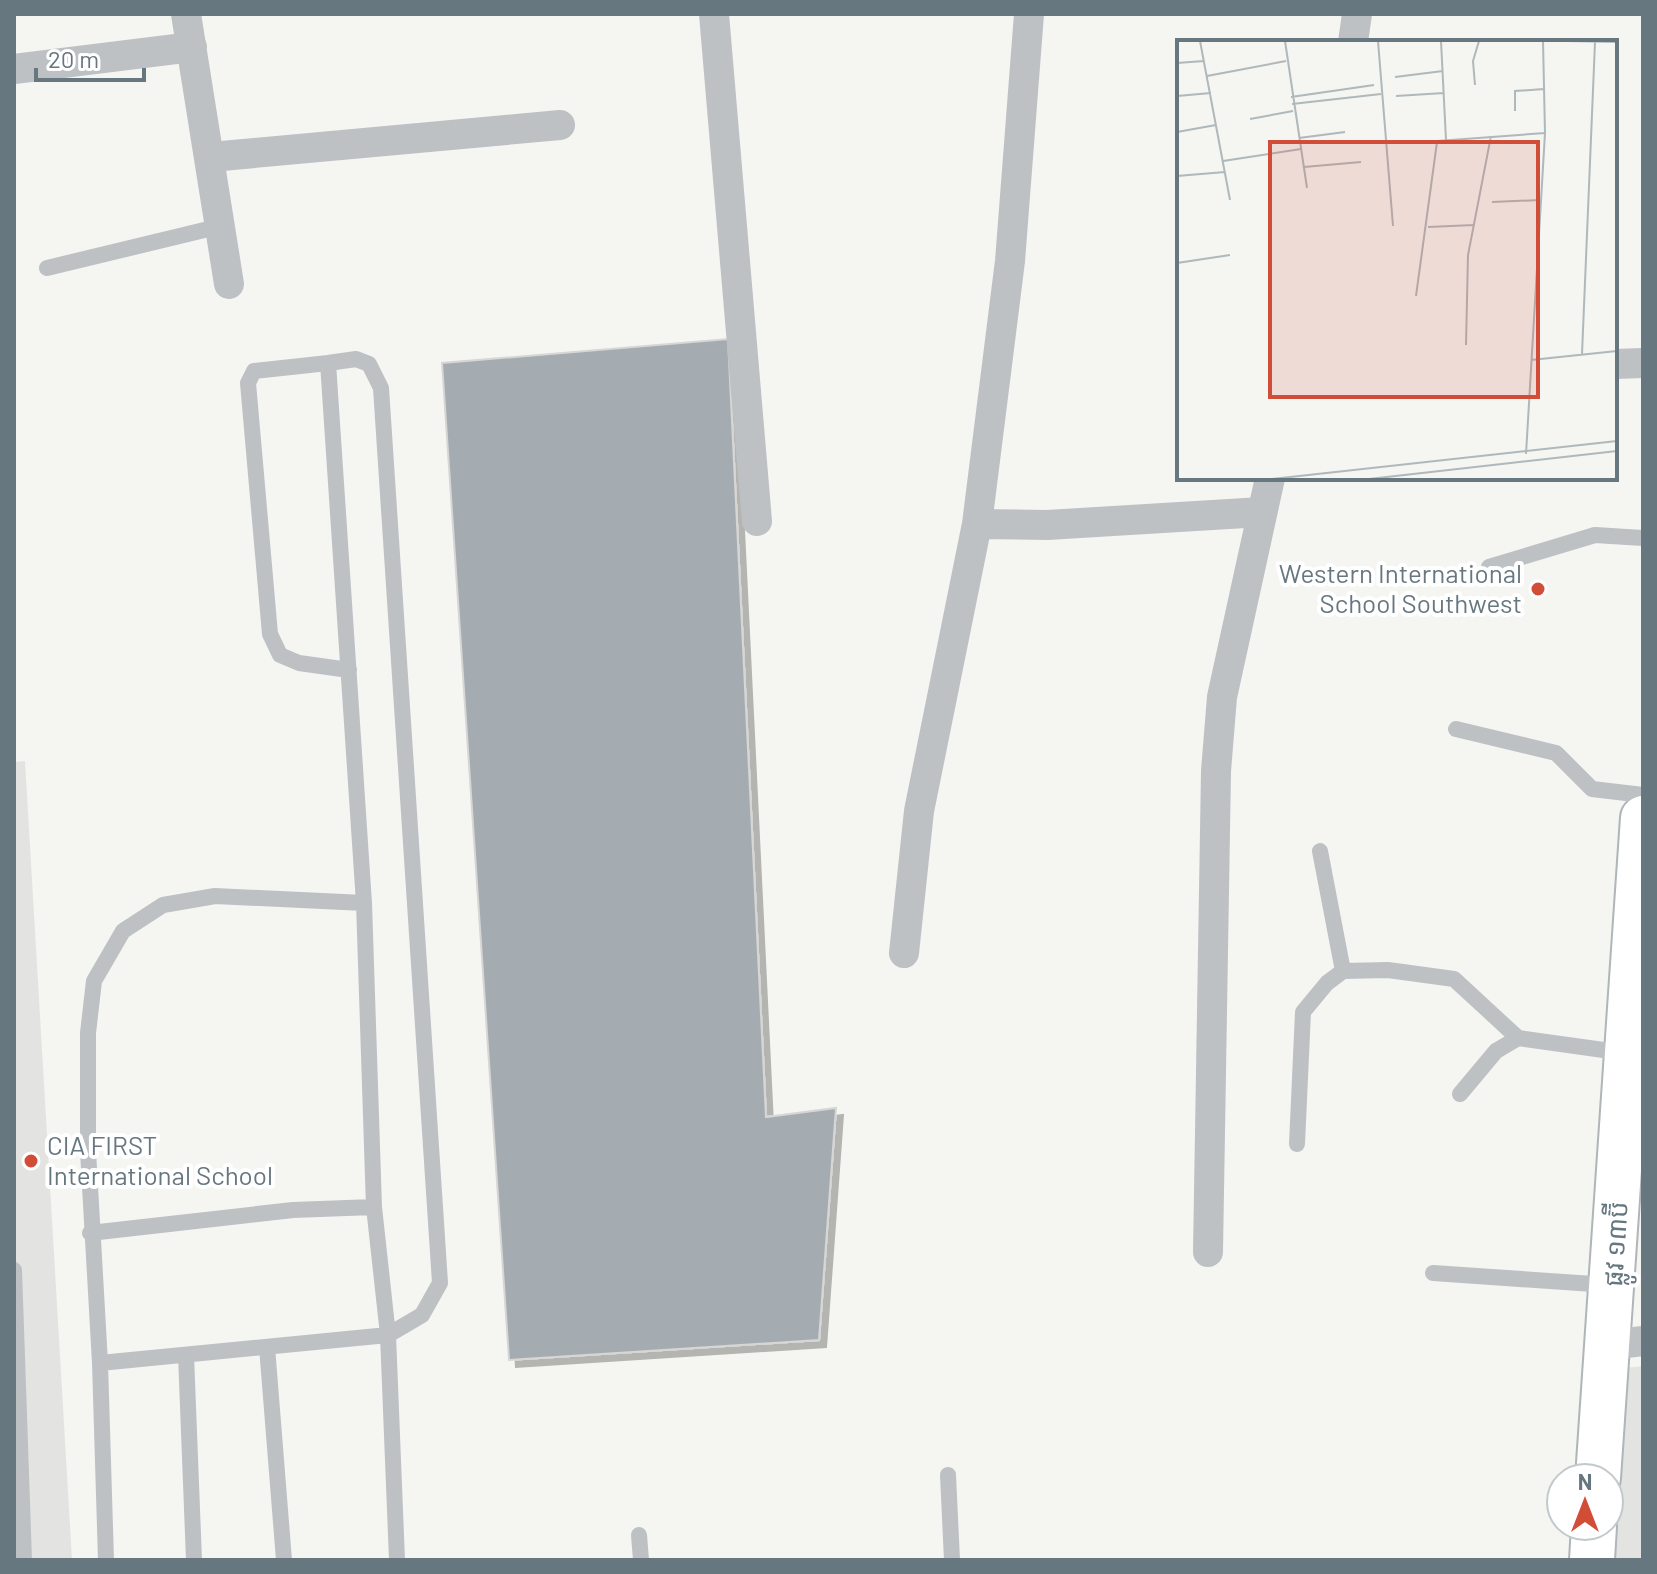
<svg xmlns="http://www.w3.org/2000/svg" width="1657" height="1574" viewBox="0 0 1657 1574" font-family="Barlow,'Noto Sans Khmer',sans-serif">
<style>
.built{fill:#e3e4e2}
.building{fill:#a5acb1;stroke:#d7d6d5;stroke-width:2;filter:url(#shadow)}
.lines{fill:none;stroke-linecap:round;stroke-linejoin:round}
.secondary-casing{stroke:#afb5b8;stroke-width:48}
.lane{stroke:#bdc1c4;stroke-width:16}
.street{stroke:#bdc1c4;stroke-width:30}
.secondary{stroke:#fff;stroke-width:44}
.poi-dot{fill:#d14d37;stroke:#fff;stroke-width:3}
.labels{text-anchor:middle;stroke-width:8;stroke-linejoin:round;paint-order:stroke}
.poi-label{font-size:26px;fill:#677780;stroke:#fff;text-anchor:end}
.street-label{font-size:26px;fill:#677780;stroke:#fff}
.inset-road{fill:none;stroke:#afb8ba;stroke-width:2}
.view{fill:#d14d37;fill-opacity:0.15;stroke:#d14d37;stroke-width:4}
.inset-edge{fill:none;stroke:#677780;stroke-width:4}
</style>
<defs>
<filter id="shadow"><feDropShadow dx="7" dy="7" stdDeviation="0" flood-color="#0004"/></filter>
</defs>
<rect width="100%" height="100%" fill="#f5f5f2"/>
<path class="built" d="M 25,761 L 72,1560 L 14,1560 L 14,762 Z
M 1643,1366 L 1643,1560 L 1609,1560 L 1625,1368 Z"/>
<path class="building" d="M 728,339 L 766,1117 L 836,1108 L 819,1340 L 509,1360 L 442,363 Z"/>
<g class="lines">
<g class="secondary-casing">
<path id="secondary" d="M 1598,1478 L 1643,818
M 1592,1560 L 1594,1526"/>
</g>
<path class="lane" d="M 47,268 L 221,226
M 328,363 L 254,371 L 248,383 L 270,634 L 280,655 L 299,663 L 349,670
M 1489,567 L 1595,535 L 1643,538
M 1456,729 L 1556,753 L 1592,789 L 1643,795
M 1320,851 L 1343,971
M 1460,1094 L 1496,1051 L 1518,1038 L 1625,1053
M 1297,1144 L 1303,1012 L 1327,983 L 1343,971 L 1388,970 L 1454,979 L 1518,1038
M 90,1233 L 293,1210 L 374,1207
M 14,1270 L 24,1560
M 1433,1273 L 1608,1285
M 267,1347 L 284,1560
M 186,1355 L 194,1560
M 100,1363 L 388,1335 L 422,1315 L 440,1283 L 381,388 L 369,364 L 356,359 L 328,363 L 364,903 L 374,1207 L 388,1335 L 397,1560
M 948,1475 L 952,1560
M 639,1535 L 641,1560
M 106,1560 L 100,1363 L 88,1151 L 88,1033 L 94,981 L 123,931 L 163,905 L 215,896 L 364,903"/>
<path class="street" d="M 186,14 L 229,284
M 714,14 L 757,521
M 1353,42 L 1357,14
M 14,69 L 192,47
M 211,157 L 560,125
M 1615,364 L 1643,363
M 977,524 L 1047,525 L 1262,512
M 904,953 L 919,811 L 977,524 L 1010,261 L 1029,14
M 1208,1252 L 1216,771 L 1222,697 L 1270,478
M 1609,1345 L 1643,1341"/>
<use href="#secondary" class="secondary"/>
</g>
<g class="poi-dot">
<circle cx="1538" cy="589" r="8"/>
<circle cx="31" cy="1161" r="8"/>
</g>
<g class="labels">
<g class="poi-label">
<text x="1522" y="583">Western International<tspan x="1522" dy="30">School Southwest</tspan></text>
<text x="47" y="1155" text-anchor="start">CIA FIRST<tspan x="47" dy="30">International School</tspan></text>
</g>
<g class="street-label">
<text transform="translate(1616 1244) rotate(-86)" y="9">ផ្លូវ ១៣ប៊ី</text>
</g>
</g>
<g transform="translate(1177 40)">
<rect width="440" height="440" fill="#f5f5f2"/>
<path class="inset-road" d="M 23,1 L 53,160M 108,1 L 130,148M 201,1 L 216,186M 264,1 L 269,100M 390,1 L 440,2M 0,23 L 27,21M 30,36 L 109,21M 218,37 L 266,31M 298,45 L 296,21 L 302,1M 0,56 L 34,53M 219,56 L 267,53M 114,57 L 197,45M 115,64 L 204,54M 338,71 L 338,51 L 367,49M 73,79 L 116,71M 0,92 L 39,85M 122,98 L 168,92M 233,103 L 368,93M 46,121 L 124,109M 127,127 L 184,122M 0,136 L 48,132M 315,162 L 364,160M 251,187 L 297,185M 0,223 L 53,215M 239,256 L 260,102M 289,305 L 291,215 L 314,96M 405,314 L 418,2M 354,320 L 440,311M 349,414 L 368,93 L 366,1M 95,439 L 440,401M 192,439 L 440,411"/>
<path class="view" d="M 93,102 L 361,102 L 361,357 L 93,357 Z"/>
<rect width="440" height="440" class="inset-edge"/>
</g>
<rect width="1657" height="1574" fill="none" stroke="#677780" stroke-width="32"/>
<g transform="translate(1585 1502)"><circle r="38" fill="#ffffff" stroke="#c2c9cc" stroke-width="2"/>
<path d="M0-6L14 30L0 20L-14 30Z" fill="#d14d37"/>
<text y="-12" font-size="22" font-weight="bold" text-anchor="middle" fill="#677780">N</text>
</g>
<path d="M36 68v12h108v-12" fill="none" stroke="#677780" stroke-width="4"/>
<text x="48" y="68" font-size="24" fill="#677780" stroke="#ffffff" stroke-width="6" paint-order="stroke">20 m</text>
</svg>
